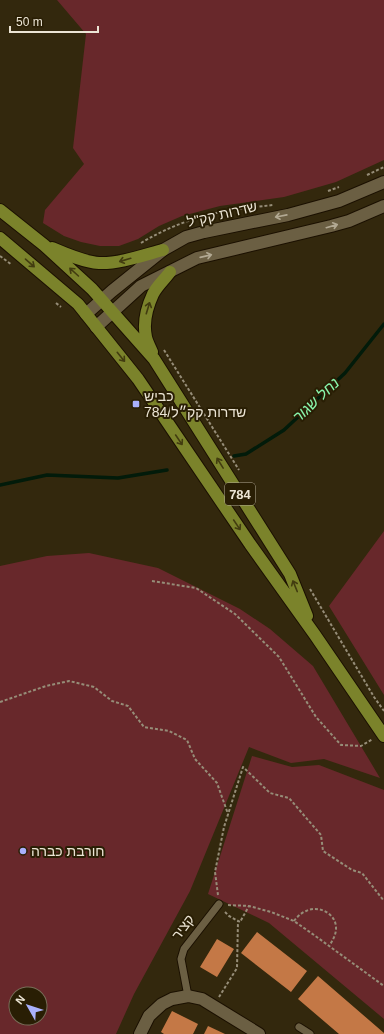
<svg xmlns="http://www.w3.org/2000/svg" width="384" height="1034" viewBox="0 0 384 1034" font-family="Arial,Heebo,sans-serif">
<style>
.green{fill:#68282b;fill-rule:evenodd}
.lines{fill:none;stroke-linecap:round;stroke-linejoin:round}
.stream{stroke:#021b0a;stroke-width:3.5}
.building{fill:#c47846}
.service-casing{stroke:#1b1000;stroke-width:9}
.minor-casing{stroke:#1b1000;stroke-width:14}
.tertiary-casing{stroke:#1b1000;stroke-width:14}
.primary-casing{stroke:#1b1000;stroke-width:14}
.path{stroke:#968d78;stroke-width:2;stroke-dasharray:3 2;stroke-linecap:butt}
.service{stroke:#6b5f43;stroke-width:7}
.minor{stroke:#6b5f43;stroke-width:12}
.tertiary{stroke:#6b5f43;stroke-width:12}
.primary{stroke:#7b832b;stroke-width:12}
.oneway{stroke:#b2a993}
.oneway2{stroke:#423c10}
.poi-dot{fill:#a9b0fc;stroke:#291e04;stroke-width:1.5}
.labels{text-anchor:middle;stroke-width:4;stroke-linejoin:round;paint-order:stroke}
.shield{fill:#291e04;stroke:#b2a996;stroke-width:1}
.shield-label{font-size:13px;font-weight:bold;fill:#ece5d5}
.street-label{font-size:14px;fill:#ece5d5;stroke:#291e04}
.poi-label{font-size:14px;fill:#ece5d5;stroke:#291e04;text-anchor:start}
.water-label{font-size:15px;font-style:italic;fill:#89f6ac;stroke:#291e04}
</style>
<rect width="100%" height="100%" fill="#33280d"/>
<path class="green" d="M 57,0 L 384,0 L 384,160 L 336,182 L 284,197 L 220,206 L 182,216 L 159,226 L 138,239 L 119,246 L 100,246 L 81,242 L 64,236 L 43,223 L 45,210 L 84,164 L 73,148 L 86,34 Z
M 384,531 L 384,695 L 329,606 Z
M 89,553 L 158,568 L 240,609 L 270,629 L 313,666 L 380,778 L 324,759 L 291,763 L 249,747 L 190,891 L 134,994 L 116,1034 L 0,1034 L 0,566 L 47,556 ZM 16,994 L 40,994 L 40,1018 L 16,1018 Z
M 252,756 L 292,767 L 319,765 L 384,790 L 384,1019 L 269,923 L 208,894 Z"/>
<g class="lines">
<path class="stream" d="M 234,456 L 246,454 L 284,430 L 345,373 L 384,324
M 0,485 L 47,475 L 118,478 L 167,470"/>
</g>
<path class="building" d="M 257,932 L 307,971 L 291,992 L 241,953 Z
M 217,939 L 234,949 L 217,977 L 200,967 Z
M 318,976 L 384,1033 L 384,1034 L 339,1034 L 298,999 Z
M 172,1011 L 198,1024 L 193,1034 L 164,1034 L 161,1032 Z
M 208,1026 L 225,1034 L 204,1034 Z"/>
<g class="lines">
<g class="service-casing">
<path id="service" d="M 188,996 L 181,959 L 184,949 L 219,904
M 299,1027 L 310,1034"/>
</g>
<g class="minor-casing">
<path id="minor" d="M 140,1034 L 149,1016 L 162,1004 L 172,999 L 188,996 L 202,999 L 259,1034"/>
</g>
<g class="tertiary-casing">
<path id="tertiary" d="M 86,314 L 112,291 L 163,250 L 186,237 L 204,232 L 288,215 L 339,201 L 384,182
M 96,327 L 141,286 L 197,258 L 331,226 L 349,221 L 384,206"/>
</g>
<g class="primary-casing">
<path id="primary" d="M 0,210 L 44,245 L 92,289 L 154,359 L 290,574 L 307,616
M 0,238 L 78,304 L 138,379 L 250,544 L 315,635 L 384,736
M 52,248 C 66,254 84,262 99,263 C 118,264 144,255 163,250
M 152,352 C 150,347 147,342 146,337 C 143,323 147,307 153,294 C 157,286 165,279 170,272"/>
</g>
<path class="path" d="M 367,175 L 384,167
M 328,191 L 339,187
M 141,243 C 166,228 192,218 221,212 C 238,208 256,207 273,205
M 0,256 L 12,265
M 56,303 L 61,307
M 164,350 L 239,470
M 152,581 L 196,588 L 235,614 L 279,657 L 316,717 L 341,745 L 361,746 L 373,739
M 310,589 L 374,697 L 384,711
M 0,702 L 46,686 L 69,681 L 94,687 L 112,701 L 128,706 L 144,727 L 169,731 L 187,740 L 195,759 L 217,783 L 228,814
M 218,895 L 215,872 L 224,827 L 243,767 L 270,793 L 289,798 L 321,835 L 323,851 L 352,870 L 362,873 L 384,901
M 228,905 L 249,906 L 271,912 L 294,921 L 314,935 L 384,986
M 225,912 L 229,916 L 240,922 L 249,906
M 294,921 C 297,917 301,913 306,911 C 318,905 336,913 336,928 C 336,935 333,940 329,946
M 219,997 L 237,968 L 238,921"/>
<use href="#service" class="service"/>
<use href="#minor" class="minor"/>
<use href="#tertiary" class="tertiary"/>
<use href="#primary" class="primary"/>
</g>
<defs><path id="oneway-shaft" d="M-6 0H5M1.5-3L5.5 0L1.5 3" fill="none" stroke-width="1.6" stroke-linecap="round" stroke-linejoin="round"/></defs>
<g class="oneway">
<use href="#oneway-shaft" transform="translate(281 216) rotate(169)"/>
<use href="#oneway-shaft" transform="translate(332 226) rotate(-16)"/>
<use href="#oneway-shaft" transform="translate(206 256) rotate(-13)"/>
</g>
<g class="oneway2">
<use href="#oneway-shaft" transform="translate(125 260) rotate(164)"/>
<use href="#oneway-shaft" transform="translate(30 263) rotate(41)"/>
<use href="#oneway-shaft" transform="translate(74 272) rotate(-138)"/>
<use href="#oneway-shaft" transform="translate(148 308) rotate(-73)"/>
<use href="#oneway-shaft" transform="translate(121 357) rotate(51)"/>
<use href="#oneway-shaft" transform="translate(179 440) rotate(56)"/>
<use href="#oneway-shaft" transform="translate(220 463) rotate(-122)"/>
<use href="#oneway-shaft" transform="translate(237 525) rotate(56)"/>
<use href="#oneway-shaft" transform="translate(295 586) rotate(-112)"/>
</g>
<g class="poi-dot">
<rect x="132" y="400" width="8" height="8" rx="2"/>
<circle cx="23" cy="851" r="4"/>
</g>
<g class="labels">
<rect class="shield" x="225" y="483" width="30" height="22" rx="3"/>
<g class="shield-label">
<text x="240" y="499">784</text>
</g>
<g class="street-label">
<text transform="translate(222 214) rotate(-13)" y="5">שדרות קק"ל</text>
<text transform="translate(183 927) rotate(-54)" y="5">קציר</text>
</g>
<g class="poi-label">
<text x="144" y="401">כביש<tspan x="144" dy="16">784/שדרות קק״ל</tspan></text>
<text x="31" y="856">חורבת כברה</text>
</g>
<g class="water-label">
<text transform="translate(316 400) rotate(-43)" y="5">נחל שגור</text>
</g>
</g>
<g transform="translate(28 1006) rotate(309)"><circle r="19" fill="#291e04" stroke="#776e58"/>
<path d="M0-3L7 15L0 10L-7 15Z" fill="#a9b0fc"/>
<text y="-6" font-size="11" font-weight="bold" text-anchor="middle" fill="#ece5d5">N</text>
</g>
<path d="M10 26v6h88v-6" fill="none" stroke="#ece5d5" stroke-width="2"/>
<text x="16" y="26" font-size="12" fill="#ece5d5" stroke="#291e04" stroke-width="3" paint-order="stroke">50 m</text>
</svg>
